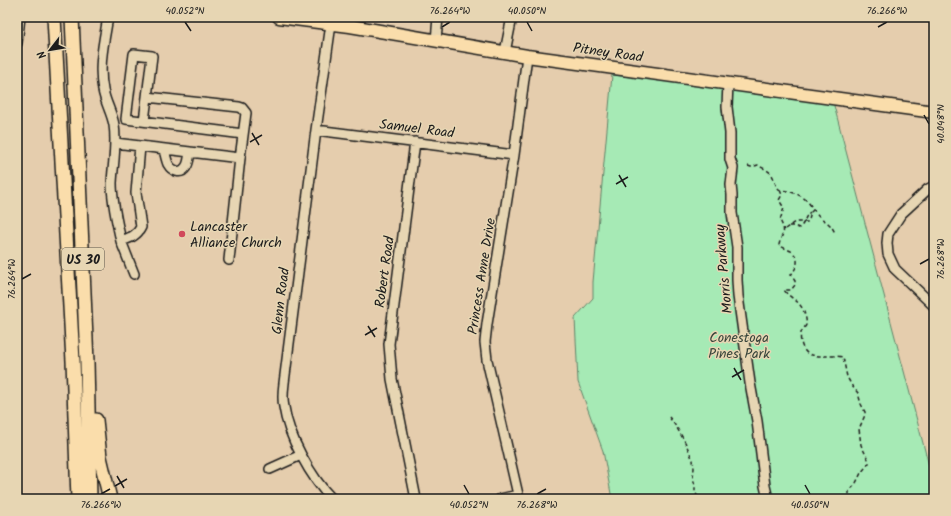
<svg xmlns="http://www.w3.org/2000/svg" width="951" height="516" viewBox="0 0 951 516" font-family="Kalam,sans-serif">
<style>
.green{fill:#a6eab5;stroke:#618368}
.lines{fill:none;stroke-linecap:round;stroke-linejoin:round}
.minor-casing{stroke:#1c1c1c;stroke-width:12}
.major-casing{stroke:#1c1c1c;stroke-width:15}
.highway-casing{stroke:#1c1c1c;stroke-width:16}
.path{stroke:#1c1c1c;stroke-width:1.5;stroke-dasharray:4 3;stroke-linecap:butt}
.minor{stroke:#e7d6b3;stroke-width:9}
.major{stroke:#faddab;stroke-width:12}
.highway{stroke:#faddab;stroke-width:13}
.ticks{fill:none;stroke:#1c1c1c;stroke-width:1.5}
.poi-dot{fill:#d1495b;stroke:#e7d6b3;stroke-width:1.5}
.labels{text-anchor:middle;stroke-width:3;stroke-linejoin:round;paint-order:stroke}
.shield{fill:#e7d6b3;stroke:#595449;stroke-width:1}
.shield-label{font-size:13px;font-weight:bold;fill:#1c1c1c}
.street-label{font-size:14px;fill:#1c1c1c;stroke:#e7d6b3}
.poi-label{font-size:14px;fill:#1c1c1c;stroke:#e7d6b3;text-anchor:start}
.park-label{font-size:14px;fill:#38453b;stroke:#e7d6b3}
.neatline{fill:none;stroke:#1c1c1c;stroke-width:1.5}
.ticks-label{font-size:10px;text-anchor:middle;fill:#1c1c1c}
</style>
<rect width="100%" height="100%" fill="#e5cdad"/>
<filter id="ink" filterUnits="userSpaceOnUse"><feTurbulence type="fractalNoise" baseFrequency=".025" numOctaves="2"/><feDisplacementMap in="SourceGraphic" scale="8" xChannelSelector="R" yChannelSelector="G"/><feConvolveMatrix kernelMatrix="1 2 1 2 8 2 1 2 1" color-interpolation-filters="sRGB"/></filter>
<g filter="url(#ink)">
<path class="green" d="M 612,75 L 832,98 L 934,485 L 934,499 L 612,499 L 603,451 L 578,382 L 575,318 L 593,298 L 593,282 Z"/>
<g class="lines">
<g class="minor-casing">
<path id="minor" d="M 108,17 C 104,41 98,66 103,90 C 105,102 112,113 114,125 C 117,144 113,164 112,183 C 112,203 117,222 121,241 C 129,238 137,236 141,227 L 136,193 L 140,146 L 240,158 L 246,113 L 242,108 L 239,107 L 147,97 L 152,56 L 134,54 L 126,119 L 243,134
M 331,24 L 316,130 L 284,383 C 283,391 282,399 284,407 C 288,436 311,478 332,499
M 436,41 L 438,17
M 17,43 L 20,17
M 505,52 L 512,17
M 728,83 L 727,107 L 730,133 L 730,159 L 733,168 L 731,185 L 732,195 L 732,213 L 737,247 L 737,280 L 738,296 L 750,383 L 757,421 L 765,486 L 768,499
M 144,121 L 147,97
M 316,130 L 514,155
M 415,142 L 389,344 L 392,379 L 416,499
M 115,143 L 140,146
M 164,149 C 165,154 166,159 168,164 C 172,171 181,175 186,167 C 189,163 189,157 190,152
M 934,186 L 928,189 L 901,214 L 888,234 L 887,243 L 888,254 L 895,269 L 934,306
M 121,241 L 134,274
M 229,260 L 240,158
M 270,469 L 301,455
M 500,499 L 518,495
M 519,499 L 487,360 L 485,342 L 487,324 L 514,155 L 527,56"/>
</g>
<g class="major-casing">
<path id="major" d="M 279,17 L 350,26 L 527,56 L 934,112"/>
</g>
<g class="highway-casing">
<path id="highway" d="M 54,17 L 73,361 L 78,499
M 72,17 L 87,362 L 90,499
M 96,420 L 100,457 L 110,499"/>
</g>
<path class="path" d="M 748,166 L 751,167 L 758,165 C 762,168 769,170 772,175 C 775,180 775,186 780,190 C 790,191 801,194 808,202 C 812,207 814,211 818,215 C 826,223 830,222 835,233
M 780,190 L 782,195 L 779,200 L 784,208 L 780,220 C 787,235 782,231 779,245 C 783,248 787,249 791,251 C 801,259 797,267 791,275 L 795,281 L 795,285 L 791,290 L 784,290 C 789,298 799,300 803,310 C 805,314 807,320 806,325 C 805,328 802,329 801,333 C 799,341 803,354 812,355 C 822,357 832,355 843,357 L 847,377 L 852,386 L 858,393 L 861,404 L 865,412 L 865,415 L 859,429 L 861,445 L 868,459 L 869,463 L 861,473 L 855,485 L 849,491 L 849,499
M 789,226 L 794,226 L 799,228 C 805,224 804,217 810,212
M 785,229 L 795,222 L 807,222 L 809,220 L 811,212 L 813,210
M 669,417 L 677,428 L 685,442 L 693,460 L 694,468 L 693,478 L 695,485 L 695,492 L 698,497 L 701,499"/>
<use href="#minor" class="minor"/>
<use href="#major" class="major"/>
<use href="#highway" class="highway"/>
</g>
</g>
<path class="ticks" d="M 185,22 L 191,31M 527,22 L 532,31M 442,27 L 450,22M 878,27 L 887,22M 924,115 L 929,124M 252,133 L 259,145M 250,142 L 262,135M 619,175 L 626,187M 616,184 L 628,177M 920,264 L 929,259M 22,279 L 31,274M 368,326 L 375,337M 365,335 L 377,328M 734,368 L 741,380M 732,377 L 744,370M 117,476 L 124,488M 464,485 L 469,494M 805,485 L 810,494M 115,486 L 127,479M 101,494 L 110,489M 537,494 L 546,489"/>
<circle class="poi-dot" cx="182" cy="234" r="4"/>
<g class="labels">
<rect class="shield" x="62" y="248" width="42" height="22" rx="3"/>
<g class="shield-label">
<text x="83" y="264">US 30</text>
</g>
<g class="street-label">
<text transform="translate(608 52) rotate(8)" y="5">Pitney Road</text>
<text transform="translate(417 128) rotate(7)" y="5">Samuel Road</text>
<text transform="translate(723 269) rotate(-95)" y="5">Morris Parkway</text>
<text transform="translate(384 272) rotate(-82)" y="5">Robert Road</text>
<text transform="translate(481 276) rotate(-81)" y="5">Princess Anne Drive</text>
<text transform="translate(280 301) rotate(-83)" y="5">Glenn Road</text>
</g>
<g class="poi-label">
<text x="190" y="231">Lancaster<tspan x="190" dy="16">Alliance Church</tspan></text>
</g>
<g class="park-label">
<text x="739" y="342">Conestoga<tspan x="739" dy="16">Pines Park</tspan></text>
</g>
</g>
<rect width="951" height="516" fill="none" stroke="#e7d6b3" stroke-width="44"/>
<g transform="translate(50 50) rotate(239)" stroke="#e7d6b3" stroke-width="3" paint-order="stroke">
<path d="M0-3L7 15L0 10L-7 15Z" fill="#1c1c1c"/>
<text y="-6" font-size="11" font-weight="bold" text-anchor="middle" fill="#1c1c1c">N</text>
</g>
<rect x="22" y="22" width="907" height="472" class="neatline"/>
<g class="ticks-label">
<text x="185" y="14">40.052°N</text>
<text x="450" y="14">76.264°W</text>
<text x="527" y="14">40.050°N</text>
<text x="887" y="14">76.266°W</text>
<text transform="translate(940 124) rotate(-90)" y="4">40.048°N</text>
<text transform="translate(940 259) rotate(-90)" y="4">76.268°W</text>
<text transform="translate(11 279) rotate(-90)" y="4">76.264°W</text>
<text x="101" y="508">76.266°W</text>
<text x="469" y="508">40.052°N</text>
<text x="537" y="508">76.268°W</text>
<text x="810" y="508">40.050°N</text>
</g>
</svg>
